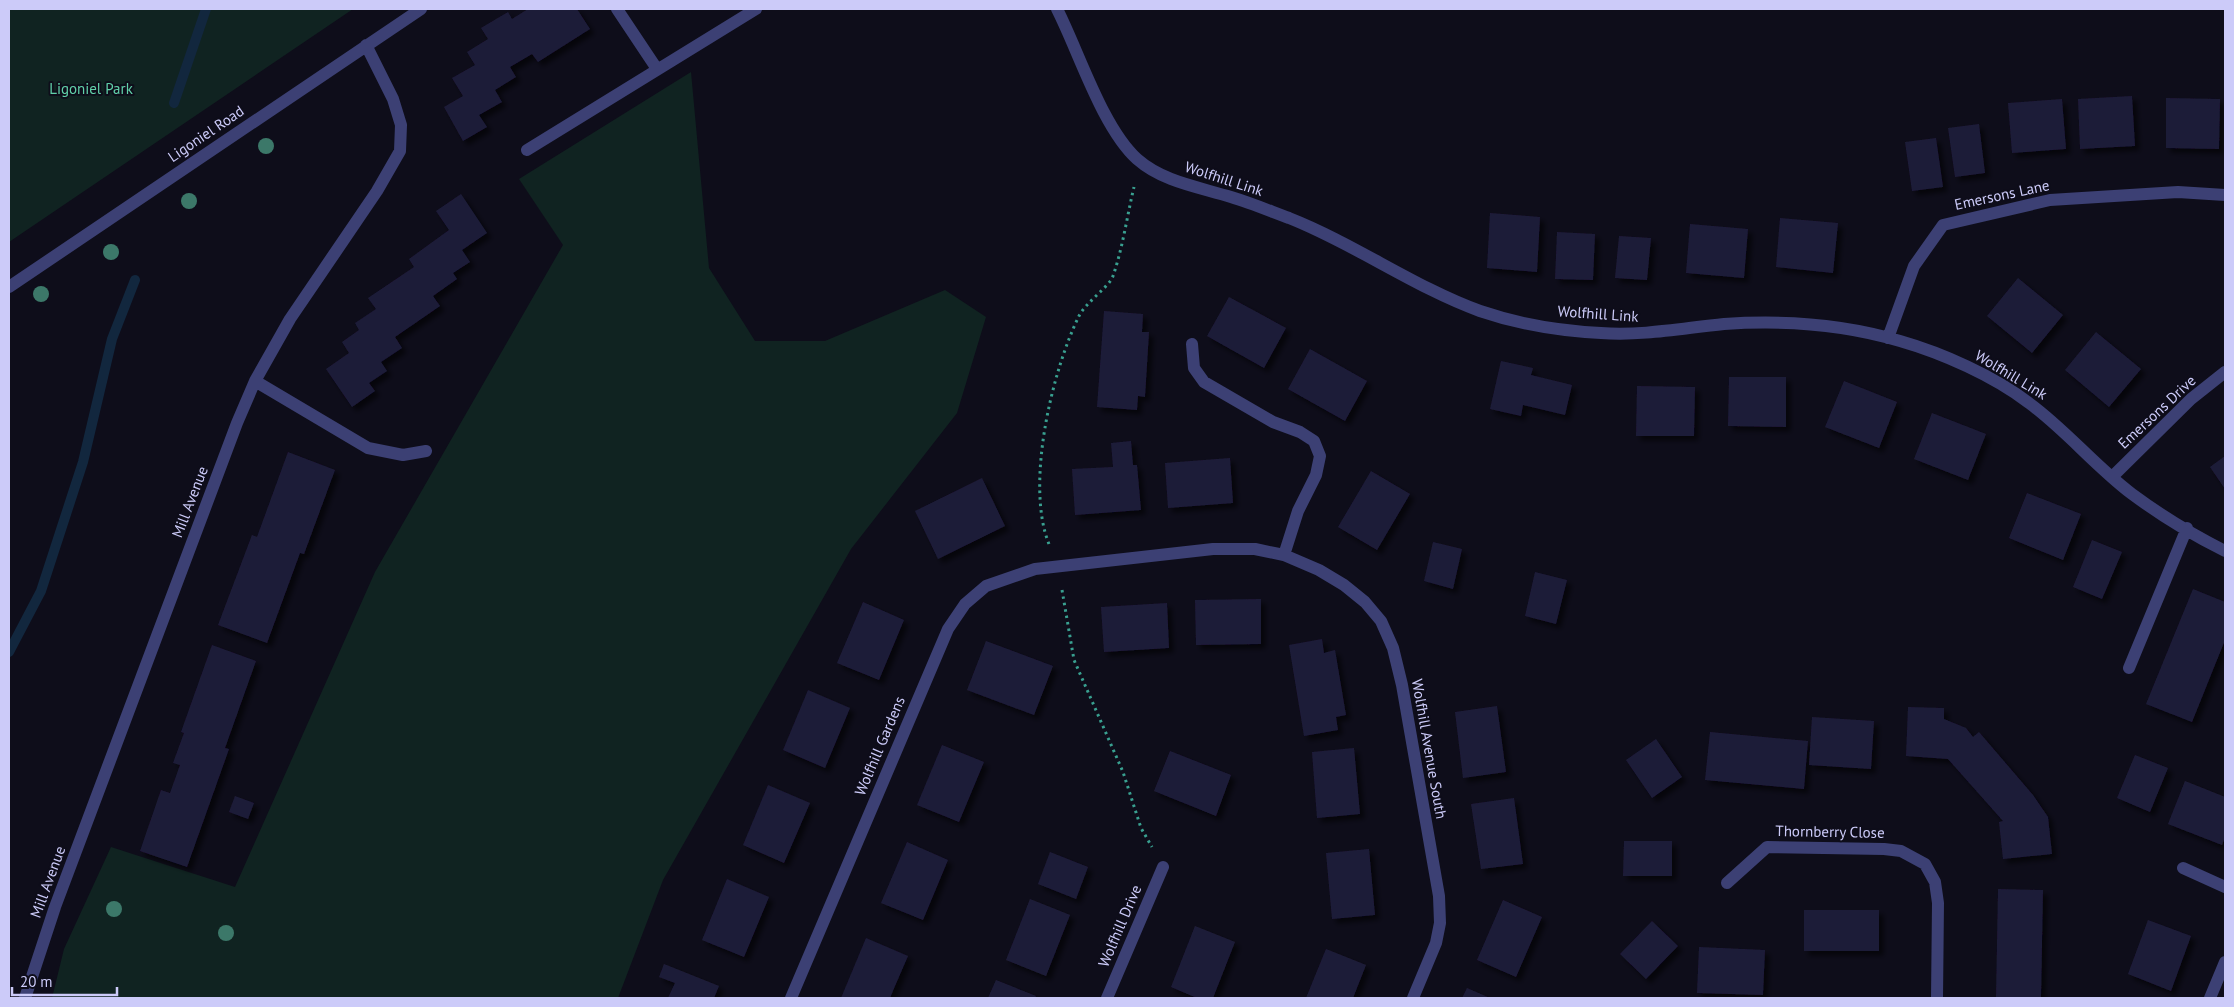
<svg xmlns="http://www.w3.org/2000/svg" width="2234" height="1007" viewBox="0 0 2234 1007" font-family="'PT Sans',sans-serif">
<style>
.green{fill:#102321}
.lines{fill:none;stroke-linecap:round;stroke-linejoin:round}
.stream{stroke:#12273e;stroke-width:10}
.building{fill:#1e1b39;filter:url(#shadow)}
.path{stroke:#39a090;stroke-width:3;stroke-dasharray:2.5 4;stroke-linecap:butt}
.minor{stroke:#3c4074;stroke-width:12}
.tree{fill:#3c7869}
.labels{text-anchor:middle;stroke-width:4;stroke-linejoin:round;paint-order:stroke}
.park-label{font-size:15px;fill:#61d0a9;stroke:#0e0d1a}
.street-label{font-size:15px;fill:#cccbf9;stroke:#0e0d1a}
</style>
<defs>
<filter id="shadow"><feDropShadow dx="4.5" dy="4.5" stdDeviation="2.5" flood-color="#0009"/></filter>
</defs>
<rect width="100%" height="100%" fill="#0e0d1a"/>
<path class="green" d="M 9,9 L 353,9 L 9,242 Z
M 691,72 L 709,268 L 755,341 L 825,341 L 945,290 L 986,317 L 957,413 L 851,549 L 663,880 L 618,998 L 52,998 L 64,949 L 111,847 L 235,887 L 375,572 L 563,245 L 519,179 Z"/>
<g class="lines">
<path class="stream" d="M 174,103 L 206,9
M 9,652 L 41,591 L 83,462 L 112,339 L 135,280"/>
</g>
<path class="building" d="M 528,9 L 577,9 L 590,29 L 538,62 L 532,54 L 510,67 L 516,77 L 495,90 L 502,102 L 479,115 L 487,127 L 463,141 L 444,107 L 463,96 L 452,78 L 475,65 L 467,52 L 488,39 L 481,28 L 508,12 L 512,19 Z
M 2132,96 L 2135,146 L 2080,149 L 2078,99 Z
M 2166,98 L 2220,99 L 2219,149 L 2166,148 Z
M 2062,99 L 2066,149 L 2012,153 L 2008,103 Z
M 1979,124 L 1985,173 L 1955,177 L 1948,128 Z
M 1936,138 L 1943,187 L 1912,191 L 1905,142 Z
M 461,194 L 487,233 L 462,250 L 470,262 L 453,273 L 457,279 L 433,296 L 440,306 L 395,337 L 402,348 L 381,362 L 387,371 L 369,383 L 375,391 L 352,407 L 326,369 L 349,353 L 342,342 L 359,330 L 355,323 L 376,309 L 368,298 L 414,267 L 409,259 L 449,230 L 436,211 Z
M 1490,213 L 1540,217 L 1537,272 L 1487,268 Z
M 1780,218 L 1838,223 L 1833,273 L 1776,267 Z
M 1690,224 L 1748,229 L 1744,278 L 1686,273 Z
M 1557,232 L 1595,234 L 1593,280 L 1555,279 Z
M 1619,236 L 1651,238 L 1647,280 L 1615,278 Z
M 2018,278 L 2063,315 L 2032,353 L 1987,316 Z
M 1229,297 L 1286,328 L 1264,368 L 1207,336 Z
M 1104,311 L 1143,314 L 1142,332 L 1149,332 L 1145,397 L 1138,396 L 1137,410 L 1097,407 Z
M 2096,332 L 2141,369 L 2109,407 L 2065,370 Z
M 1310,349 L 1367,381 L 1345,421 L 1288,389 Z
M 1501,361 L 1533,368 L 1531,375 L 1572,385 L 1565,415 L 1523,405 L 1521,416 L 1490,409 Z
M 1729,377 L 1786,377 L 1786,427 L 1728,426 Z
M 1844,381 L 1897,402 L 1879,448 L 1825,427 Z
M 1637,386 L 1695,387 L 1694,436 L 1636,436 Z
M 1932,413 L 1986,434 L 1968,480 L 1914,459 Z
M 1131,441 L 1133,465 L 1137,465 L 1141,510 L 1075,515 L 1072,469 L 1113,467 L 1111,443 Z
M 288,452 L 335,470 L 304,554 L 300,553 L 267,643 L 218,625 L 252,535 L 257,537 Z
M 2225,456 L 2225,489 L 2210,467 Z
M 1230,458 L 1233,503 L 1168,508 L 1165,463 Z
M 1371,471 L 1410,494 L 1377,550 L 1338,527 Z
M 982,478 L 1005,526 L 938,559 L 915,511 Z
M 2027,493 L 2081,514 L 2063,560 L 2009,538 Z
M 2092,540 L 2122,552 L 2102,599 L 2073,587 Z
M 1433,542 L 1462,549 L 1453,589 L 1424,581 Z
M 1535,572 L 1567,580 L 1556,624 L 1525,616 Z
M 2193,589 L 2225,602 L 2225,640 L 2192,722 L 2146,704 Z
M 1261,599 L 1261,644 L 1196,645 L 1195,600 Z
M 863,602 L 904,620 L 879,680 L 837,663 Z
M 1167,603 L 1169,648 L 1104,652 L 1101,607 Z
M 1322,639 L 1324,653 L 1335,650 L 1346,715 L 1336,717 L 1338,730 L 1304,736 L 1289,645 Z
M 986,641 L 1053,666 L 1034,715 L 967,690 Z
M 212,645 L 256,661 L 225,748 L 229,749 L 187,867 L 140,851 L 161,790 L 170,793 L 180,765 L 173,763 L 184,733 L 181,732 Z
M 808,690 L 850,708 L 825,768 L 783,750 Z
M 1497,706 L 1506,772 L 1463,778 L 1455,712 Z
M 1908,707 L 1944,708 L 1944,719 L 1966,728 L 1973,737 L 1979,732 L 2033,795 L 2048,817 L 2052,854 L 2003,859 L 1999,822 L 2003,821 L 1948,759 L 1906,756 Z
M 1812,717 L 1874,721 L 1871,769 L 1809,765 Z
M 1710,732 L 1808,741 L 1804,789 L 1705,780 Z
M 1656,739 L 1682,777 L 1652,798 L 1626,760 Z
M 942,745 L 984,762 L 959,822 L 917,805 Z
M 1354,748 L 1360,814 L 1317,818 L 1312,752 Z
M 1170,751 L 1231,775 L 1216,816 L 1154,791 Z
M 2135,755 L 2168,768 L 2150,812 L 2117,798 Z
M 2185,781 L 2225,797 L 2225,837 L 2222,845 L 2168,824 Z
M 768,785 L 810,803 L 784,863 L 743,845 Z
M 235,796 L 254,803 L 248,819 L 229,812 Z
M 1514,798 L 1523,864 L 1481,869 L 1471,804 Z
M 1624,841 L 1672,841 L 1672,876 L 1623,876 Z
M 907,842 L 948,860 L 923,920 L 881,903 Z
M 1369,849 L 1375,915 L 1332,919 L 1326,853 Z
M 1050,852 L 1088,867 L 1076,899 L 1038,884 Z
M 727,879 L 769,897 L 744,957 L 702,940 Z
M 1998,889 L 2043,890 L 2041,998 L 1996,998 Z
M 1030,899 L 1070,915 L 1046,976 L 1006,960 Z
M 1503,900 L 1542,917 L 1516,977 L 1477,960 Z
M 1804,910 L 1879,910 L 1879,951 L 1804,951 Z
M 2148,920 L 2191,936 L 2171,991 L 2128,974 Z
M 1652,921 L 1678,946 L 1646,979 L 1620,954 Z
M 1195,926 L 1235,942 L 1213,998 L 1197,998 L 1171,987 Z
M 866,938 L 908,956 L 895,986 L 890,998 L 841,998 Z
M 1699,947 L 1765,950 L 1763,995 L 1697,993 Z
M 1326,949 L 1366,965 L 1353,998 L 1306,998 Z
M 664,964 L 719,986 L 714,998 L 668,998 L 675,983 L 659,977 Z
M 996,980 L 1036,996 L 1035,998 L 988,998 Z
M 1467,988 L 1490,998 L 1462,998 Z"/>
<g class="lines">
<path class="path" d="M 1049,544 C 1025,485 1052,371 1079,316 C 1086,302 1110,286 1113,276 C 1123,247 1127,216 1134,187
M 1062,590 L 1074,660 L 1123,772 L 1141,828 L 1152,847"/>
<path class="minor" d="M 617,9 L 657,69
M 1057,9 C 1079,52 1102,127 1137,159 C 1163,182 1199,187 1231,197 C 1251,203 1270,211 1289,218 C 1355,244 1414,287 1480,311 C 1518,324 1561,331 1601,333 C 1643,336 1683,328 1724,324 C 1783,320 1843,324 1900,341 C 1942,353 1994,376 2029,403 C 2066,430 2095,466 2132,494 C 2159,514 2195,536 2225,551
M 527,150 L 756,9
M 9,287 L 421,9
M 1888,338 L 1914,266 L 1943,225 L 2050,200 L 2178,192 L 2225,195
M 1192,344 L 1194,368 L 1204,382 L 1273,422 L 1300,432 L 1314,441 L 1320,456 L 1316,475 L 1298,511 L 1284,555
M 255,381 L 368,448 L 403,455 L 426,451
M 2113,476 L 2191,399 L 2225,372
M 2129,668 L 2187,528
M 2183,868 L 2225,887
M 1727,883 L 1767,847 L 1884,849 L 1901,851 L 1925,864 L 1935,882 L 1938,903 L 1937,998
M 25,998 L 55,907 L 237,423 L 255,381 L 290,319 L 377,191 L 400,151 L 401,125 L 393,99 L 366,45
M 791,998 L 948,629 L 965,604 L 986,586 L 1035,569 L 1213,549 L 1255,549 L 1284,555 L 1319,570 L 1344,585 L 1365,602 L 1381,621 L 1393,648 L 1402,685 L 1439,896 L 1440,923 L 1436,943 L 1413,998
M 1107,998 L 1163,867
M 2210,998 L 2225,962"/>
</g>
<g class="tree">
<circle cx="266" cy="146" r="8"/>
<circle cx="189" cy="201" r="8"/>
<circle cx="111" cy="252" r="8"/>
<circle cx="41" cy="294" r="8"/>
<circle cx="114" cy="909" r="8"/>
<circle cx="226" cy="933" r="8"/>
</g>
<g class="labels">
<g class="park-label">
<text x="91" y="94">Ligoniel Park</text>
</g>
<g class="street-label">
<text transform="translate(206 134) rotate(-34)" y="5">Ligoniel Road</text>
<text transform="translate(1224 179) rotate(18)" y="5">Wolfhill Link</text>
<text transform="translate(2002 195) rotate(-12)" y="5">Emersons Lane</text>
<text transform="translate(1598 314) rotate(4)" y="5">Wolfhill Link</text>
<text transform="translate(2011 375) rotate(31)" y="5">Wolfhill Link</text>
<text transform="translate(2157 412) rotate(-43)" y="5">Emersons Drive</text>
<text transform="translate(190 502) rotate(-69)" y="5">Mill Avenue</text>
<text transform="translate(880 746) rotate(-67)" y="5">Wolfhill Gardens</text>
<text transform="translate(1429 749) rotate(80)" y="5">Wolfhill Avenue South</text>
<text transform="translate(1830 832) rotate(1)" y="5">Thornberry Close</text>
<text transform="translate(48 882) rotate(-70)" y="5">Mill Avenue</text>
<text transform="translate(1120 926) rotate(-67)" y="5">Wolfhill Drive</text>
</g>
</g>
<rect width="2234" height="1007" fill="none" stroke="#cccbf9" stroke-width="20"/>
<path d="M12 987v8h105v-8" fill="none" stroke="#cccbf9" stroke-width="2.5"/>
<text x="20" y="987" font-size="15" fill="#cccbf9" stroke="#0e0d1a" stroke-width="4" paint-order="stroke">20 m</text>
</svg>
